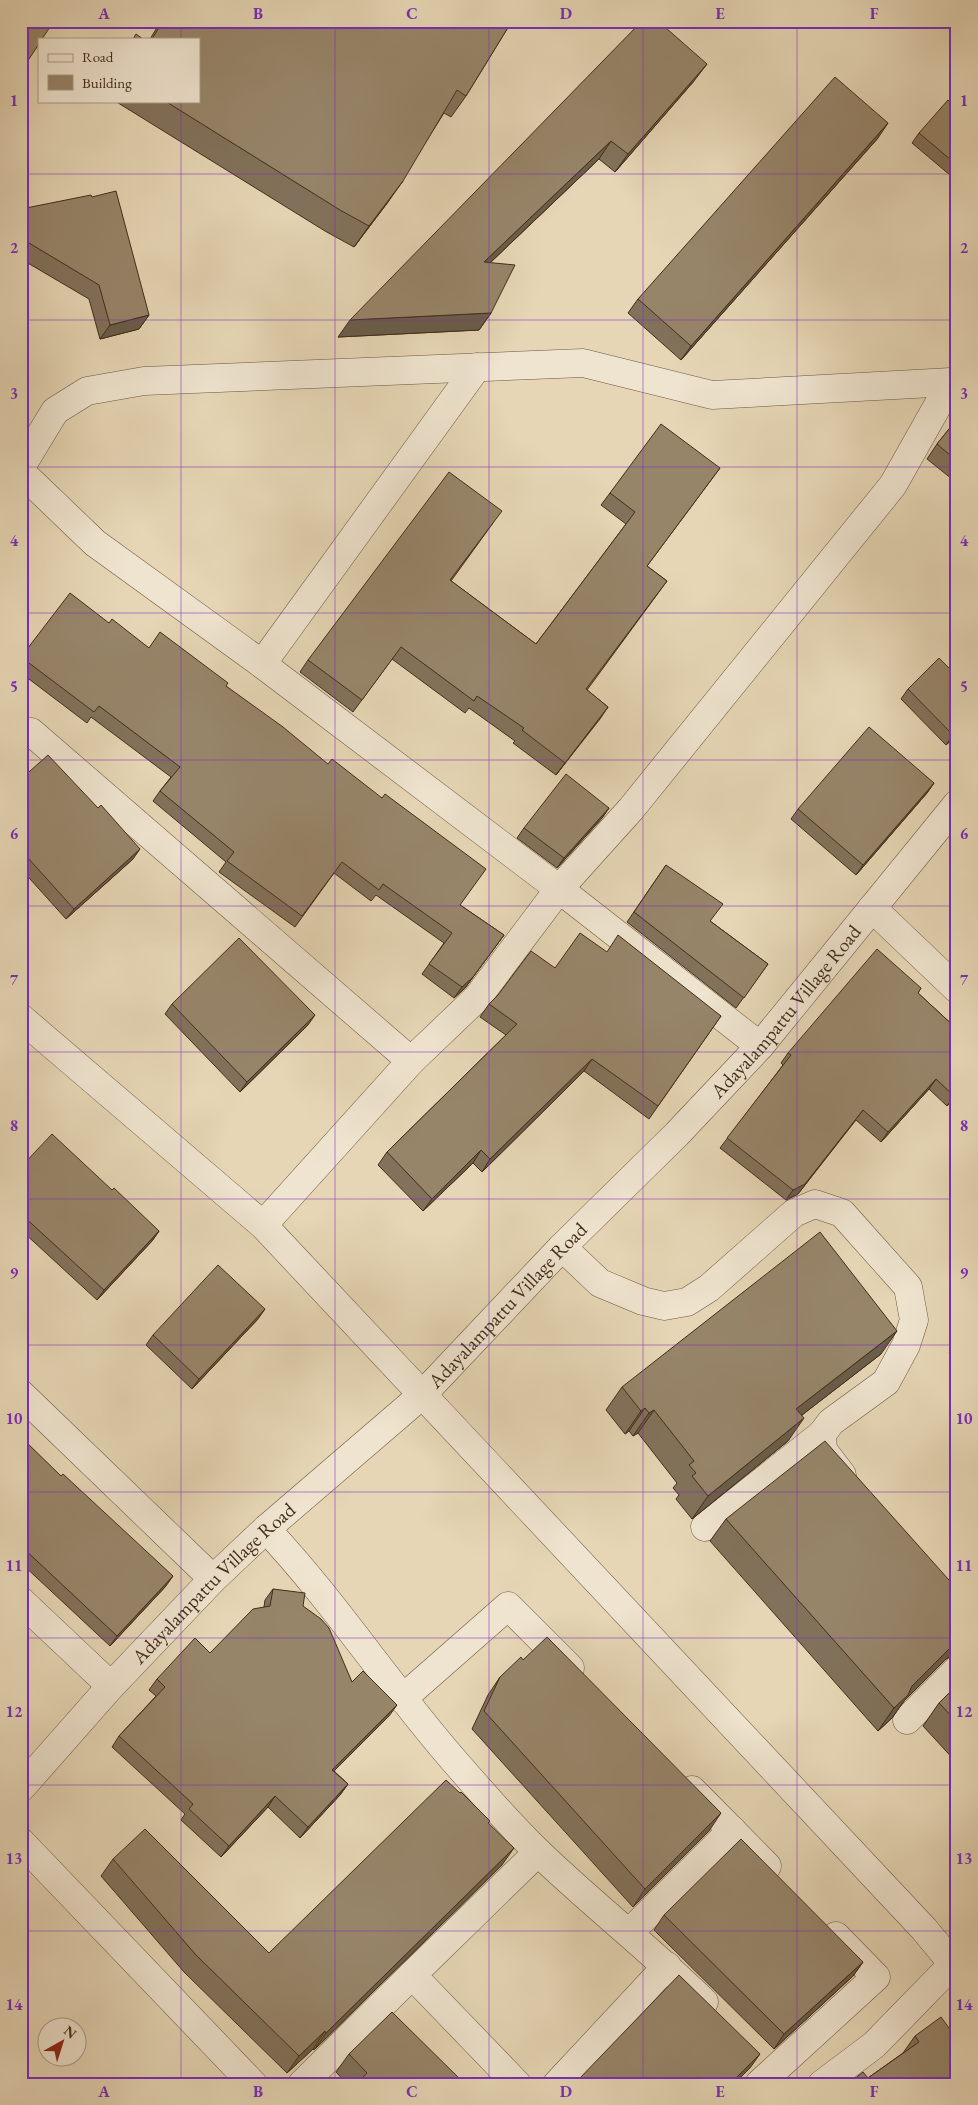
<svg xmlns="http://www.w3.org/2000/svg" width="978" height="2105" viewBox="0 0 978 2105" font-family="'EB Garamond',serif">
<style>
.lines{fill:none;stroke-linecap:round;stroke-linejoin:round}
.minor-casing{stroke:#6b5740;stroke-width:29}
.minor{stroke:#efe4cf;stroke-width:28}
.wall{fill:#82725b;stroke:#422d19}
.shaded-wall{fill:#6a5d4a;stroke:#422d19}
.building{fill:#97856a;stroke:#422d19}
.grid{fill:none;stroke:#7b2cbf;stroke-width:1;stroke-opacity:0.55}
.labels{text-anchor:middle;stroke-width:4;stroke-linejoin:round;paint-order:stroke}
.street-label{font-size:20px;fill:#422d19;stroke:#efe4cf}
.neatline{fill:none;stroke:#7b2cbf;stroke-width:2}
.grid-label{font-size:16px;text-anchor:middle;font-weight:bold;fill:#7b2cbf}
</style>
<rect width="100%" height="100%" fill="#e6d6b5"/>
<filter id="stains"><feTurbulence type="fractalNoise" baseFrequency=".004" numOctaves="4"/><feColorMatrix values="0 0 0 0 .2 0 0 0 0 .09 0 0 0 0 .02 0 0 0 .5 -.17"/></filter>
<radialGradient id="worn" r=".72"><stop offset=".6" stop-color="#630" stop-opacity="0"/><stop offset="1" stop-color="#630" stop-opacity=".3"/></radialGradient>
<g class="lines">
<g class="minor-casing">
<g id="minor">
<path d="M 21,467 L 55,411 L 87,391 L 144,381 L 583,363 L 712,395 L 951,382"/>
<path d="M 21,472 L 95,543 L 262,664 L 559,889 L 477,998 L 411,1061 L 263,1225"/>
<path d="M 262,664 L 477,367"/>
<path d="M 31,732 L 411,1061"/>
<path d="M 872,908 L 957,989"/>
<path d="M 21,1018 L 263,1225 L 924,1929 L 953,1964 L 874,2045 L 822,2084"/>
<path d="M 760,1046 L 559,889 L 631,809 L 893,485 L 951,382 L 957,382"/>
<path d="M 562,1247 L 600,1283 L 643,1301 L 664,1306 L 687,1302 L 709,1288 L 794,1213 L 815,1204 L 842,1213 L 908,1287 L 914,1320 L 906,1345 L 886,1382 L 831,1422 L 822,1434 L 823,1450 L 842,1475"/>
<path d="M 21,1394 L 213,1579"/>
<path d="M 705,1527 L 822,1434"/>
<path d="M 266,1529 C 335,1602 390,1688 457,1764 C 483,1794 510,1825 539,1853 C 592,1904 651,1950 704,2002"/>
<path id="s1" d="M 21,1601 L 111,1686 L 213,1579 L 266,1529 L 422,1395 L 562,1247 L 677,1134 L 760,1046 L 957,804"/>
<path d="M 402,1699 L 508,1606 L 570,1668"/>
<path d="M 907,1720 L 957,1670"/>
<path d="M 21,1788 L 111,1686"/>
<path d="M 692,1790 L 767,1866"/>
<path d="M 21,1842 L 253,2084"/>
<path d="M 629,1933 L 732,1830"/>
<path d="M 302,2084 L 412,1975"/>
<path d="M 517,2084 L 412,1975 L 538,1852"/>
<path d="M 557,2084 L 667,1966"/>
<path d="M 759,2084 L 876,1977 L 836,1936"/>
</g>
</g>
<use href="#minor" class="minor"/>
</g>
<path class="wall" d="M 161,21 L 512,21 L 466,96 L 451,117 L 444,113 L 388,202 L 354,247 L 325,231 L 115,101 L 199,101 L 199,39 L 150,39 Z
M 694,81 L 615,172 L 599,159 L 490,263 L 491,313 L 479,330 L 338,337 Z
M 957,108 L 957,181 L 912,143 L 919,133 Z
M 878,138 L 681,360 L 628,313 L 638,299 Z
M 21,209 L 149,315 L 139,329 L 100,339 L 89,299 L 21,259 Z
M 957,419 L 957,483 L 927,459 L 937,444 Z
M 720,468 L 647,566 L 667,581 L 587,690 L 608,707 L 556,775 L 513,743 L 515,741 L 469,708 L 465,713 L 392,659 L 353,712 L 300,672 L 308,660 L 493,523 L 451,581 L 536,644 L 626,524 L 601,505 L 610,493 Z
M 109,623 L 149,648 L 226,686 L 460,905 L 504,935 L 465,988 L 454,998 L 422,974 L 444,943 L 376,895 L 371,901 L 334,873 L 295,927 L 219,872 L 226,862 L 153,801 L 160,791 L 171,777 L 91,717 L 87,723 L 21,673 L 21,656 Z
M 908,689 L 957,735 L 946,745 L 901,699 Z
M 21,779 L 133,859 L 66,919 L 21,869 Z
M 934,783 L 927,793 L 856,875 L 791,819 L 798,809 Z
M 609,808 L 602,818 L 557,868 L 517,838 L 524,828 Z
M 666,865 L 710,921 L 768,964 L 736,1008 L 627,922 Z
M 606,952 L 721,1016 L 649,1119 L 584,1071 L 482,1172 L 473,1163 L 423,1211 L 378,1165 L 387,1152 L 506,1035 L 480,1017 L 489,1004 L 555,968 Z
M 921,988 L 918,993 L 957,1029 L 957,1095 L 947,1106 L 929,1089 L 881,1142 L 856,1120 L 798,1194 L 786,1200 L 720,1148 L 783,1065 L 781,1063 L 788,1053 Z
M 172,1004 L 308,1025 L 240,1092 L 165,1014 Z
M 21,1167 L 112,1190 L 159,1231 L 152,1241 L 97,1300 L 21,1230 Z
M 258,1319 L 192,1389 L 146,1345 L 153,1335 Z
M 957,1343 L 957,1361 L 949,1353 Z
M 881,1354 L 802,1415 L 788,1441 L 692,1519 L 676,1499 L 679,1495 L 673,1488 L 677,1483 L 638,1433 L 633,1436 L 629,1431 L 625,1434 L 606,1410 L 622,1387 Z
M 21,1437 L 166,1586 L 110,1646 L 21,1563 Z
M 726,1519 L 957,1655 L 953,1655 L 946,1659 L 904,1701 L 892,1718 L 878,1731 L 710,1541 Z
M 273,1589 L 303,1606 L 352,1682 L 389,1716 L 334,1771 L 348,1784 L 340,1795 L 300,1838 L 268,1807 L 221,1857 L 181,1820 L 185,1814 L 112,1747 L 119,1736 L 156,1696 L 149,1690 L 157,1679 L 210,1653 L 264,1607 L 265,1600 Z
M 500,1677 L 709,1831 L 633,1907 L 472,1729 L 488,1695 Z
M 957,1685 L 957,1763 L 923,1726 L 939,1703 Z
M 460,1793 L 490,1821 L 488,1823 L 502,1865 L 314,2050 L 313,2049 L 287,2073 L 184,1972 L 101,1876 L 113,1859 L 269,1953 Z
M 664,1915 L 863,1962 L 853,1976 L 774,2049 L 654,1930 Z
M 915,2036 L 957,2039 L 868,2078 L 903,2053 Z
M 349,2054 L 465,2084 L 347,2084 L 336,2072 Z"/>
<path class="shaded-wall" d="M 707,64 L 694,81 L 615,172 L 628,154 Z
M 888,123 L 878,138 L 681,360 L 691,346 Z
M 611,141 L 599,159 L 472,280 L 484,262 Z
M 403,181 L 388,202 L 354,247 L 369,226 Z
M 29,243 L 21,255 L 21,245 Z
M 491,313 L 479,330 L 338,337 L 350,320 Z
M 149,315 L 139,329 L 100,339 L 110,325 Z
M 608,707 L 600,719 L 556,775 L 565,763 Z
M 957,732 L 957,735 L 946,745 L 953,735 Z
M 934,783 L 927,793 L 856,875 L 863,865 Z
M 609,808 L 602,818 L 557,868 L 564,858 Z
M 140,849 L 133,859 L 66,919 L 74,909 Z
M 28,858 L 21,868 L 21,865 Z
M 504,935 L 465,988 L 454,998 L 462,987 Z
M 315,1015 L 308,1025 L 240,1092 L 247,1082 Z
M 592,1059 L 584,1071 L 482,1172 L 490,1159 Z
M 936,1079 L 929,1089 L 881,1142 L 888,1132 Z
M 957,1092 L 957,1095 L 947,1106 L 954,1096 Z
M 863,1110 L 798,1194 L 786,1200 L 793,1190 Z
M 481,1150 L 473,1163 L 423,1211 L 432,1199 Z
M 159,1231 L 152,1241 L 97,1300 L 104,1290 Z
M 265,1309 L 258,1319 L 192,1389 L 199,1379 Z
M 897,1331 L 881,1354 L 780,1432 L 796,1409 Z
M 645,1408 L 629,1431 L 625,1434 L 641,1411 Z
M 654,1410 L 638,1433 L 633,1436 L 649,1413 Z
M 804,1418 L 788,1441 L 692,1519 L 708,1496 Z
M 173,1576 L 166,1586 L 110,1646 L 117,1636 Z
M 957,1641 L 957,1655 L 953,1655 L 946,1659 L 904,1701 L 892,1718 L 878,1731 L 894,1708 L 912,1686 Z
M 397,1705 L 389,1716 L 324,1781 L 332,1770 Z
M 348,1784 L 340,1795 L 300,1838 L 308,1827 Z
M 275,1796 L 268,1807 L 221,1857 L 229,1846 Z
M 721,1813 L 709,1831 L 633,1907 L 645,1889 Z
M 514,1848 L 502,1865 L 314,2050 L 326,2033 Z
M 863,1962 L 853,1976 L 774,2049 L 784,2034 Z
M 325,2031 L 313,2049 L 287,2073 L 299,2056 Z
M 760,2054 L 750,2068 L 734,2084 L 730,2084 Z"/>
<path class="building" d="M 21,21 L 54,21 L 42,39 L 39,39 L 39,44 L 21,71 Z
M 163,21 L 512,21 L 466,96 L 457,90 L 403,181 L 369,226 L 340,210 L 165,101 L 199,101 L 199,39 L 152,39 Z
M 642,21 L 658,21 L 707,64 L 628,154 L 611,141 L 484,262 L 515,265 L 491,313 L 350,320 Z
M 136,34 L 143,39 L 133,39 Z
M 835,77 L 888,123 L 691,346 L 638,299 Z
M 948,100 L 957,108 L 957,165 L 919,133 Z
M 116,191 L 149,315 L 110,325 L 99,285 L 29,243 L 21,245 L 21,209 L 91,195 L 92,197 Z
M 957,419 L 957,461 L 937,444 Z
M 661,424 L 720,468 L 647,566 L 667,581 L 586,689 L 608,707 L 565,763 L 522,730 L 524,728 L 477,696 L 474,701 L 401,647 L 362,700 L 308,660 L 449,472 L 502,511 L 450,580 L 536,644 L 635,512 L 610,493 Z
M 70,593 L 109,623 L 112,619 L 149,648 L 160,632 L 228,683 L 226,686 L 283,727 L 328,764 L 332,759 L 382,798 L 385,794 L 486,869 L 460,905 L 504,935 L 473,977 L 462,987 L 429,964 L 452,933 L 383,884 L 379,890 L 342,862 L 302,916 L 227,861 L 234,852 L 160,791 L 180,767 L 99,706 L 94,712 L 21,657 Z
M 939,658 L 957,676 L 957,732 L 953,735 L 908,689 Z
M 869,727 L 934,783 L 863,865 L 798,809 Z
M 48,755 L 98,808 L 101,805 L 140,849 L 74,909 L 28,858 L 22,864 L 21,863 L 21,779 Z
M 566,774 L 609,808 L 564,858 L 524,828 Z
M 666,865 L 723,904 L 710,921 L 768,964 L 744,998 L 634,912 Z
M 580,933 L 607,952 L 618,935 L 721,1016 L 658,1106 L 592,1059 L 490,1159 L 481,1150 L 432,1199 L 387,1152 L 517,1024 L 489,1004 L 498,995 L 531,951 L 555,968 Z
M 239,938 L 315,1015 L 247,1082 L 172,1004 Z
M 877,949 L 921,988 L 918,993 L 957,1029 L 957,1092 L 954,1096 L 936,1079 L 888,1132 L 863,1110 L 805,1184 L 793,1190 L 727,1138 L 791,1055 L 788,1053 Z
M 52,1134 L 112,1190 L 114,1188 L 159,1231 L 104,1290 L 21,1214 L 21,1167 Z
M 820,1232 L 897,1331 L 796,1409 L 804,1418 L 708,1496 L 692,1476 L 696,1473 L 689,1465 L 694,1461 L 654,1410 L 649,1413 L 645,1408 L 641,1411 L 622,1387 Z
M 218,1265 L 265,1309 L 199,1379 L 153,1335 Z
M 21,1437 L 61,1476 L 63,1474 L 173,1576 L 117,1636 L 21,1546 Z
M 825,1441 L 957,1589 L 957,1641 L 912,1686 L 908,1695 L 894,1708 L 726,1519 Z
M 273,1589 L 305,1593 L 303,1606 L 321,1619 L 329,1628 L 352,1682 L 363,1671 L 397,1705 L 332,1770 L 348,1784 L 308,1827 L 275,1796 L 229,1846 L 189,1809 L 193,1804 L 119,1736 L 165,1687 L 157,1679 L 195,1638 L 210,1653 L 253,1609 L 270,1606 Z
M 547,1637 L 721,1813 L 645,1889 L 484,1711 L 500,1677 L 521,1657 L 523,1660 Z
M 957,1685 L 957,1722 L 939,1703 Z
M 446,1780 L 460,1793 L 461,1792 L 490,1821 L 488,1823 L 514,1848 L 326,2033 L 325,2031 L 299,2056 L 196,1955 L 113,1859 L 145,1829 L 269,1953 Z
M 741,1839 L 863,1962 L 784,2034 L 664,1915 Z
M 679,1975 L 760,2054 L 730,2084 L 574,2084 L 578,2080 Z
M 392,2012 L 465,2084 L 357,2084 L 367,2073 L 349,2054 Z
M 941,2017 L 957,2039 L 957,2084 L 848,2084 L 863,2072 L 868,2078 L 919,2042 L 915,2036 Z"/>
<path class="grid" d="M 181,21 L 181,39M 335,21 L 335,2084M 489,21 L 489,2084M 643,21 L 643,2084M 797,21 L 797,2084M 181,101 L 181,2084M 21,174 L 957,174M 21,320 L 957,320M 21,467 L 957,467M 21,613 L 957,613M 21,760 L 957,760M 21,906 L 957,906M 21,1052 L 957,1052M 21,1199 L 957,1199M 21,1345 L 957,1345M 21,1492 L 957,1492M 21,1638 L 957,1638M 21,1785 L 957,1785M 21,1931 L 957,1931"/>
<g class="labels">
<g class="street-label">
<text dy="7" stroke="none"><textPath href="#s1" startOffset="1079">Adayalampattu Village Road</textPath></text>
<text dy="7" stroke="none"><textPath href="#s1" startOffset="674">Adayalampattu Village Road</textPath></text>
<text dy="7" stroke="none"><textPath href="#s1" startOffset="269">Adayalampattu Village Road</textPath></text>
</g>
</g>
<rect width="978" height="2105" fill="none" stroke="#e6d6b5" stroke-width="55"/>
<rect x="38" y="38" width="162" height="65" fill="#efe4cf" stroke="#aa9b86"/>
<rect x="48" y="54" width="25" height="8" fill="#efe4cf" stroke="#aa9b86"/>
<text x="82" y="62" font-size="15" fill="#422d19">Road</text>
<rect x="48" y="75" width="25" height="15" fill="#97856a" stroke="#aa9b86"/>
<text x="82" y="88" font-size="15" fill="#422d19">Building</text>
<g transform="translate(62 2042) rotate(39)"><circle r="24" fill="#efe4cf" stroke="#aa9b86"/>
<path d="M0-4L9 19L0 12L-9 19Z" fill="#8f2418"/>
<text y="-8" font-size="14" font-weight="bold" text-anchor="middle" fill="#422d19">N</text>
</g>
<rect x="28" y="28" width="922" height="2050" class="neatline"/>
<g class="grid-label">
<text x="104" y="19">A</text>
<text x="258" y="19">B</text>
<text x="412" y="19">C</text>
<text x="566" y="19">D</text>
<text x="720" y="19">E</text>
<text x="874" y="19">F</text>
<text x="14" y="106">1</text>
<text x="964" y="106">1</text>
<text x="14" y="253">2</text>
<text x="964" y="253">2</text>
<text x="14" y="399">3</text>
<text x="964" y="399">3</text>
<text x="14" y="546">4</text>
<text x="964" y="546">4</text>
<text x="14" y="692">5</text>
<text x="964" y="692">5</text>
<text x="14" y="839">6</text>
<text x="964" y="839">6</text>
<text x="14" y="985">7</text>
<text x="964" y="985">7</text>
<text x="14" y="1131">8</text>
<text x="964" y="1131">8</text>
<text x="14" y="1278">9</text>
<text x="964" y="1278">9</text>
<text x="14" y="1424">10</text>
<text x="964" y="1424">10</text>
<text x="14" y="1571">11</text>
<text x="964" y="1571">11</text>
<text x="14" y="1717">12</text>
<text x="964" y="1717">12</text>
<text x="14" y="1864">13</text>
<text x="964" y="1864">13</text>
<text x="14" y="2010">14</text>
<text x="964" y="2010">14</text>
<text x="104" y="2097">A</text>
<text x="258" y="2097">B</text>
<text x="412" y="2097">C</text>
<text x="566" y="2097">D</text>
<text x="720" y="2097">E</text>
<text x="874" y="2097">F</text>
</g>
<rect width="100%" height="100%" filter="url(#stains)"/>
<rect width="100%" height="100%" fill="url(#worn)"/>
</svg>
